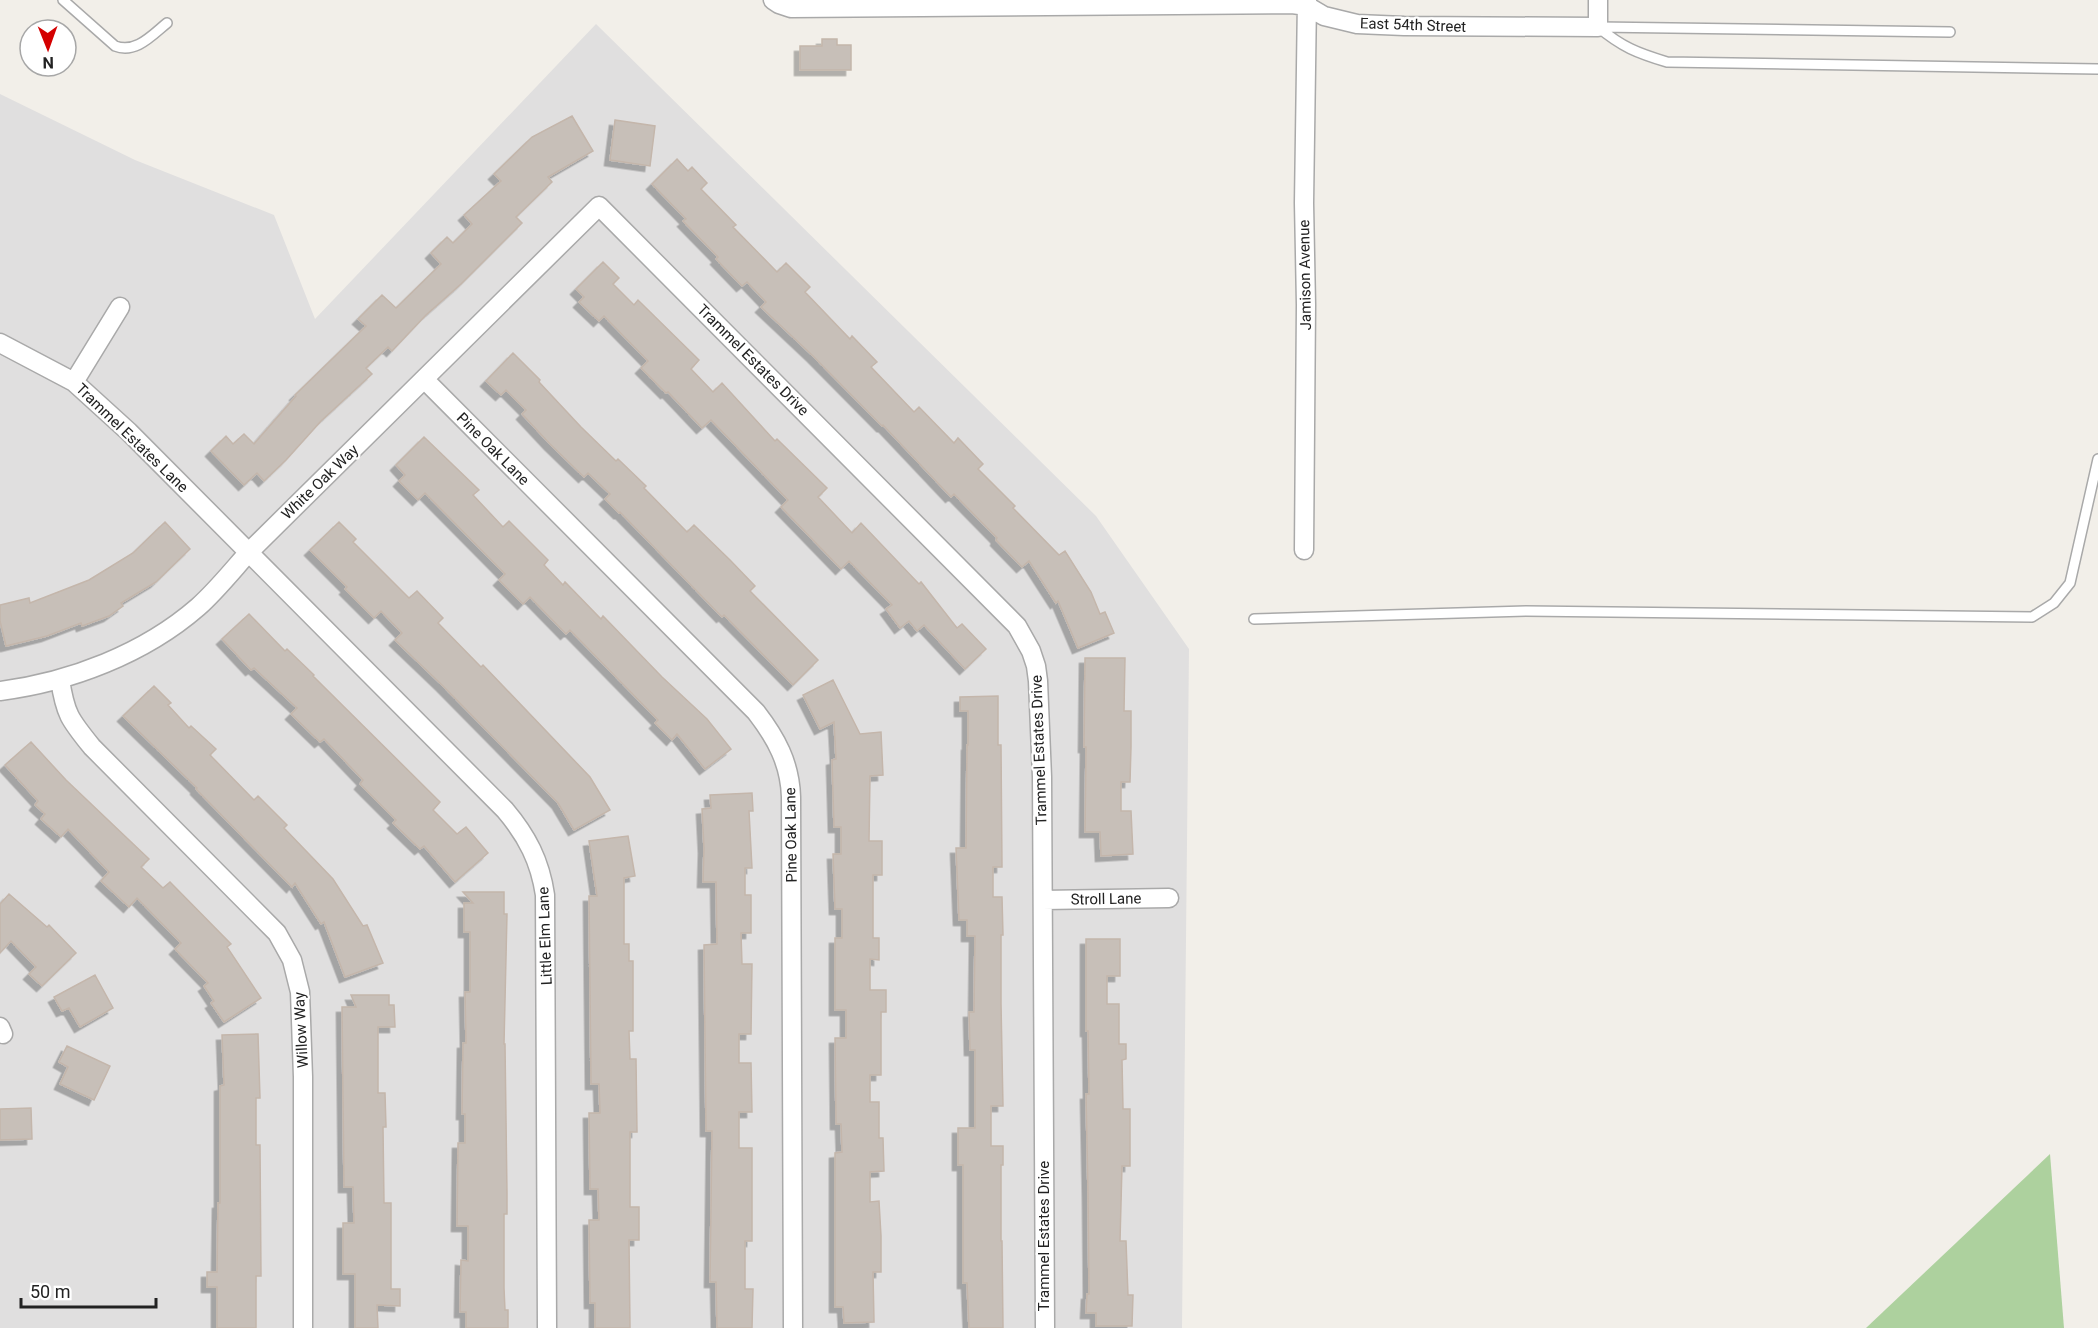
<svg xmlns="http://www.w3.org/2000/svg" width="2098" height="1328" viewBox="0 0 2098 1328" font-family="Roboto,sans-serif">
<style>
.residential{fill:#e0dfdf}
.forest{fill:#add19e}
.building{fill:#c7bfb8;stroke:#c4b6ab;stroke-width:1.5;filter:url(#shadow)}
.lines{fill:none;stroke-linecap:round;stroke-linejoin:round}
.service-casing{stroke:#a9a9a9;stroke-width:12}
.minor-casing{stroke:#a9a9a9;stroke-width:21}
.service{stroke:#fff;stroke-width:9}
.minor{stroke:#fff;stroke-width:18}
.labels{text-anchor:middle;stroke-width:4.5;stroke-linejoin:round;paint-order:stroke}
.street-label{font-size:15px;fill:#222;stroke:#fff}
</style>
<defs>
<filter id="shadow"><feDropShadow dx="-5.5" dy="5.5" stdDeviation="0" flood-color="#0004"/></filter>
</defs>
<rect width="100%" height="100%" fill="#f2efe9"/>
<path class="residential" d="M 596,24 L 1096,516 L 1189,649 L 1182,1328 L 0,1328 L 0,94 L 135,160 L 274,215 L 315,319 Z"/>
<path class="forest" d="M 2050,1154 L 2064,1328 L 1866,1328 Z"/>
<path class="building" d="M 822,39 L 837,39 L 837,45 L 851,45 L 851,70 L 800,70 L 800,46 L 822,46 Z
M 572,116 L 593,151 L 548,177 L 552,182 L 516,217 L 522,223 L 461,284 L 426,315 L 392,351 L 388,347 L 366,368 L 372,374 L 321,421 L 286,460 L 264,481 L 257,473 L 244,485 L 211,451 L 226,436 L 233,444 L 244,434 L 254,444 L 296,396 L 295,395 L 366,326 L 358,319 L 382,295 L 396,308 L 441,264 L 431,253 L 447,237 L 453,243 L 472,224 L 464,215 L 501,181 L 494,174 L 532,137 Z
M 615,120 L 655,126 L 650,166 L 610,160 Z
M 677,159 L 688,171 L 692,167 L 707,183 L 701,189 L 736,225 L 733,227 L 777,272 L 786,263 L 810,287 L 805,292 L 850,339 L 852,336 L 877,362 L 871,367 L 914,412 L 919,407 L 954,443 L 958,438 L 983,464 L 978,469 L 1015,506 L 1013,508 L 1059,555 L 1065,551 L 1091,592 L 1100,614 L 1105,612 L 1114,633 L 1078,648 L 1058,601 L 1056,603 L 1029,561 L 1022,567 L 996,540 L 997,538 L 954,494 L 951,497 L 883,425 L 882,426 L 813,356 L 761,307 L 766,302 L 747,282 L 742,286 L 716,259 L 718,257 L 683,221 L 686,219 L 652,184 Z
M 603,262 L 619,278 L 613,284 L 634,305 L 638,300 L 699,360 L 691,369 L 713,392 L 722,383 L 775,441 L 777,439 L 827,488 L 818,497 L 852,533 L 861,523 L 919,584 L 921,582 L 957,628 L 962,624 L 986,649 L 965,669 L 924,625 L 917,631 L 909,621 L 900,628 L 886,609 L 892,605 L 849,561 L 841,569 L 781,507 L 788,500 L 711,420 L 702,428 L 668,392 L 666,393 L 641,368 L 648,361 L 604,316 L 599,321 L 579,302 L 584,297 L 576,289 Z
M 513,353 L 540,380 L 539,382 L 581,427 L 616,461 L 618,459 L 646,486 L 644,488 L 687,532 L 694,525 L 730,560 L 755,586 L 750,591 L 818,660 L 793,685 L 724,615 L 722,617 L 620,512 L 619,513 L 605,499 L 610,494 L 588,473 L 584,477 L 550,444 L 522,414 L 526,410 L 506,390 L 501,395 L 486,381 Z
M 424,437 L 479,490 L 473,495 L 503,527 L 509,521 L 548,560 L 544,565 L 563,585 L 565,582 L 601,619 L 603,616 L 662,677 L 707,719 L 731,749 L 705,769 L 677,734 L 672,740 L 655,723 L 658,720 L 570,630 L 566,634 L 530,597 L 523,604 L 499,580 L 505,574 L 425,493 L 418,500 L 399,481 L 405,475 L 396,465 Z
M 165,522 L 190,549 L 156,582 L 121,603 L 123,606 L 109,616 L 82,626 L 81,623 L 47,636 L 6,646 L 0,621 L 0,605 L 29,598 L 30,603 L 89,580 L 133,553 Z
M 339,522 L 356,539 L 353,542 L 409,598 L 417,591 L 443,618 L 438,623 L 481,667 L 483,665 L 590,777 L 610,810 L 574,830 L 558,803 L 442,685 L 395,640 L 402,633 L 381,611 L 374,618 L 345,589 L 347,587 L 310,550 Z
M 249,614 L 285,651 L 287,649 L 314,675 L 313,676 L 440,802 L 433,810 L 457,834 L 466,827 L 488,853 L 455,882 L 424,846 L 420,849 L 393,823 L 396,820 L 360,784 L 363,780 L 324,739 L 320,742 L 291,714 L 297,708 L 254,668 L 251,670 L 222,639 Z
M 1085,658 L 1125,658 L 1124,711 L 1131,711 L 1131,747 L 1130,782 L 1121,782 L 1121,811 L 1131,811 L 1133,854 L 1101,856 L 1100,832 L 1085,832 L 1086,747 L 1084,747 Z
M 833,680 L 860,734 L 881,732 L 883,775 L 870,776 L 869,841 L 882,841 L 882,875 L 873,875 L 873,938 L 879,938 L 879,960 L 870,959 L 870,990 L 886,990 L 886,1012 L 881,1012 L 881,1075 L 870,1075 L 870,1102 L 879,1102 L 879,1138 L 883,1138 L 884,1171 L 870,1172 L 870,1202 L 879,1201 L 881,1236 L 881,1272 L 873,1272 L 874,1322 L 844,1323 L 843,1307 L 835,1307 L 835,1153 L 842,1152 L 841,1124 L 836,1124 L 835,1038 L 846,1038 L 846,1010 L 835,1010 L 835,938 L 842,938 L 842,909 L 835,909 L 833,854 L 841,854 L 841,827 L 834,827 L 832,760 L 836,759 L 834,722 L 820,729 L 803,695 Z
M 154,686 L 171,703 L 168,705 L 189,728 L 191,726 L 216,749 L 210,755 L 254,800 L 258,796 L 287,825 L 284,828 L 333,879 L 363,926 L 367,925 L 383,963 L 345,977 L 324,922 L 321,924 L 295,883 L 292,887 L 196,789 L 197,788 L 123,716 Z
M 998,696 L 998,745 L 1001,745 L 1002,867 L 993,867 L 993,897 L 1002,897 L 1003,935 L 1001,935 L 1001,1003 L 1003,1106 L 991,1106 L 991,1146 L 1003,1146 L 1003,1165 L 1001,1165 L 1001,1241 L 1002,1241 L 1003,1328 L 969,1328 L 967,1283 L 963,1283 L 963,1165 L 958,1165 L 958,1128 L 975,1128 L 975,1050 L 970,1050 L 969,1012 L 974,1012 L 975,936 L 967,936 L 967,920 L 959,920 L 956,848 L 966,848 L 967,745 L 968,745 L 968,711 L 960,711 L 960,697 Z
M 31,742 L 66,780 L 149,859 L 141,867 L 163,888 L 170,882 L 231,944 L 227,947 L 261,998 L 224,1022 L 211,1003 L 214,1001 L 204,986 L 208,983 L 175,949 L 181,943 L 137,898 L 129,907 L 101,881 L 109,872 L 68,829 L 61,837 L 41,819 L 45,814 L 35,805 L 38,801 L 5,765 Z
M 752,793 L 753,811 L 749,811 L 752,868 L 745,868 L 745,895 L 751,895 L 751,933 L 741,933 L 742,964 L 752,964 L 751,1034 L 739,1034 L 739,1063 L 751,1063 L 752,1112 L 739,1112 L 739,1148 L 752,1148 L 752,1241 L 745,1241 L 745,1289 L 753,1289 L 752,1328 L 717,1328 L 716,1282 L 710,1282 L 712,1131 L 706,1131 L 704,945 L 717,944 L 716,882 L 703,882 L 704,848 L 702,809 L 711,808 L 710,795 Z
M 628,836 L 635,876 L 624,878 L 624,944 L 629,944 L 629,961 L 633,961 L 633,1031 L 629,1031 L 630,1059 L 636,1059 L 637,1132 L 630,1132 L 630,1207 L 639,1207 L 639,1240 L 629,1240 L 630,1328 L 595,1328 L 595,1303 L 590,1303 L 589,1220 L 599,1220 L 598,1189 L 590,1189 L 589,1113 L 600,1113 L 599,1084 L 591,1084 L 589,896 L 597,896 L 589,841 Z
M 463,892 L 504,892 L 504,914 L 507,914 L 504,1044 L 505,1044 L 507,1193 L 507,1214 L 504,1214 L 504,1288 L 505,1310 L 508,1310 L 508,1328 L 466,1328 L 466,1312 L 460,1312 L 461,1260 L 468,1261 L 468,1226 L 457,1226 L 458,1143 L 465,1143 L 465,1114 L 462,1114 L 463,1043 L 466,1043 L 465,992 L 470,992 L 470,932 L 464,932 L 464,903 L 473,903 Z
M 9,894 L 47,927 L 49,925 L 76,953 L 42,986 L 29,974 L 36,967 L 11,941 L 0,953 L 0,904 Z
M 1086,939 L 1120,939 L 1120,976 L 1107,976 L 1107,1004 L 1119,1004 L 1119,1044 L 1126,1044 L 1126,1059 L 1122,1060 L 1123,1109 L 1130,1109 L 1130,1166 L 1122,1166 L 1120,1241 L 1126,1241 L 1128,1295 L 1133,1295 L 1132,1326 L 1096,1326 L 1096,1313 L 1086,1313 L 1087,1294 L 1089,1294 L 1088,1193 L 1086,1094 L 1089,1094 L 1088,1031 L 1086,1031 Z
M 95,975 L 113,1008 L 80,1027 L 69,1008 L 62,1011 L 54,997 Z
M 351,995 L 389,995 L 389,1005 L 394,1005 L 395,1027 L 378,1027 L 378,1093 L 385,1093 L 386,1127 L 383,1127 L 384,1203 L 391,1203 L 391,1289 L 400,1289 L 400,1306 L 377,1305 L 378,1328 L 355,1328 L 355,1274 L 343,1274 L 343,1223 L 354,1223 L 353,1187 L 344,1187 L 342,1007 L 356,1007 Z
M 258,1034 L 260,1098 L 256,1098 L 256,1145 L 260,1145 L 261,1276 L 256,1276 L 256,1328 L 217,1328 L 217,1287 L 207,1287 L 207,1272 L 217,1272 L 218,1203 L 220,1203 L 220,1086 L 224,1085 L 222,1035 Z
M 67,1046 L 110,1066 L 94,1100 L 60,1084 L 68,1067 L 59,1062 Z
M 31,1108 L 32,1139 L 0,1140 L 0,1109 Z"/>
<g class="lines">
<g class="service-casing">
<path id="service" d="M 63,0 L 115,46 C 136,54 152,35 167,23
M 1598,27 C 1622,47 1637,53 1667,62 L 2098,69
M 1598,27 L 1950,32
M 1254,619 L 1526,611 L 2032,617 L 2054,603 L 2070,583 L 2098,459"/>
</g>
<g class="minor-casing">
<path id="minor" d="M 773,0 L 779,4 L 791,8 L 1292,4 L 1307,6 L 1324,16 L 1357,24 L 1404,26 L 1598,27 L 1598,0
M 0,343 L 74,382 L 129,432 L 505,810 C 527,836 540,861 545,895 L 547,1328
M 425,380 L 756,712 C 776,738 790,763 791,797 L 793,1328
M 74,382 L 120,307
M 1304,550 L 1306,305 L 1304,203 L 1307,0
M 60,679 C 65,714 70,720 92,747 L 277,933 L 292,960 L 300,992 L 303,1077 L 303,1328
M 0,691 C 70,682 144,654 198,607 C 216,591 232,571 248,553 L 599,206 L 1017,626 L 1031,651 L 1036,666 L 1038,681 L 1042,777 L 1045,1328
M 1043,900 L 1169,898
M 0,1027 L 3,1034"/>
</g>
<use href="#service" class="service"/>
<use href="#minor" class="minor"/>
</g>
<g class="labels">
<g class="street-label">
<text transform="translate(1413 25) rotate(2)" y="5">East 54th Street</text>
<text transform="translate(1305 275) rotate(-91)" y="5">Jamison Avenue</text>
<text transform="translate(753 360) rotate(45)" y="5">Trammel Estates Drive</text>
<text transform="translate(132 438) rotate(44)" y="5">Trammel Estates Lane</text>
<text transform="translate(493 449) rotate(45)" y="5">Pine Oak Lane</text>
<text transform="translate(320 482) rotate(-44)" y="5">White Oak Way</text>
<text transform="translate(1039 750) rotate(-92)" y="5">Trammel Estates Drive</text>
<text transform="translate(791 835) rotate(-91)" y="5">Pine Oak Lane</text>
<text transform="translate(1106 899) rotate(-1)" y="5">Stroll Lane</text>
<text transform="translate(545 936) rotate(-92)" y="5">Little Elm Lane</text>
<text transform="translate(301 1030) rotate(-93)" y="5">Willow Way</text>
<text transform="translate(1044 1236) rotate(-90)" y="5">Trammel Estates Drive</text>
</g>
</g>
<g transform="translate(48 48) rotate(179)"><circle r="28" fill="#ffffff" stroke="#a7a7a7" stroke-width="1.5"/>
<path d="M0-4.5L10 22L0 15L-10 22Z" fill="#d40000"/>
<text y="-9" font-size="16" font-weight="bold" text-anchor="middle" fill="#222222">N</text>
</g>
<path d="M21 1298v9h135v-9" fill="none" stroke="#222222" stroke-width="3"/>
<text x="30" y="1298" font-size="18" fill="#222222" stroke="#ffffff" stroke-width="4.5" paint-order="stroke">50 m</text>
</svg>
